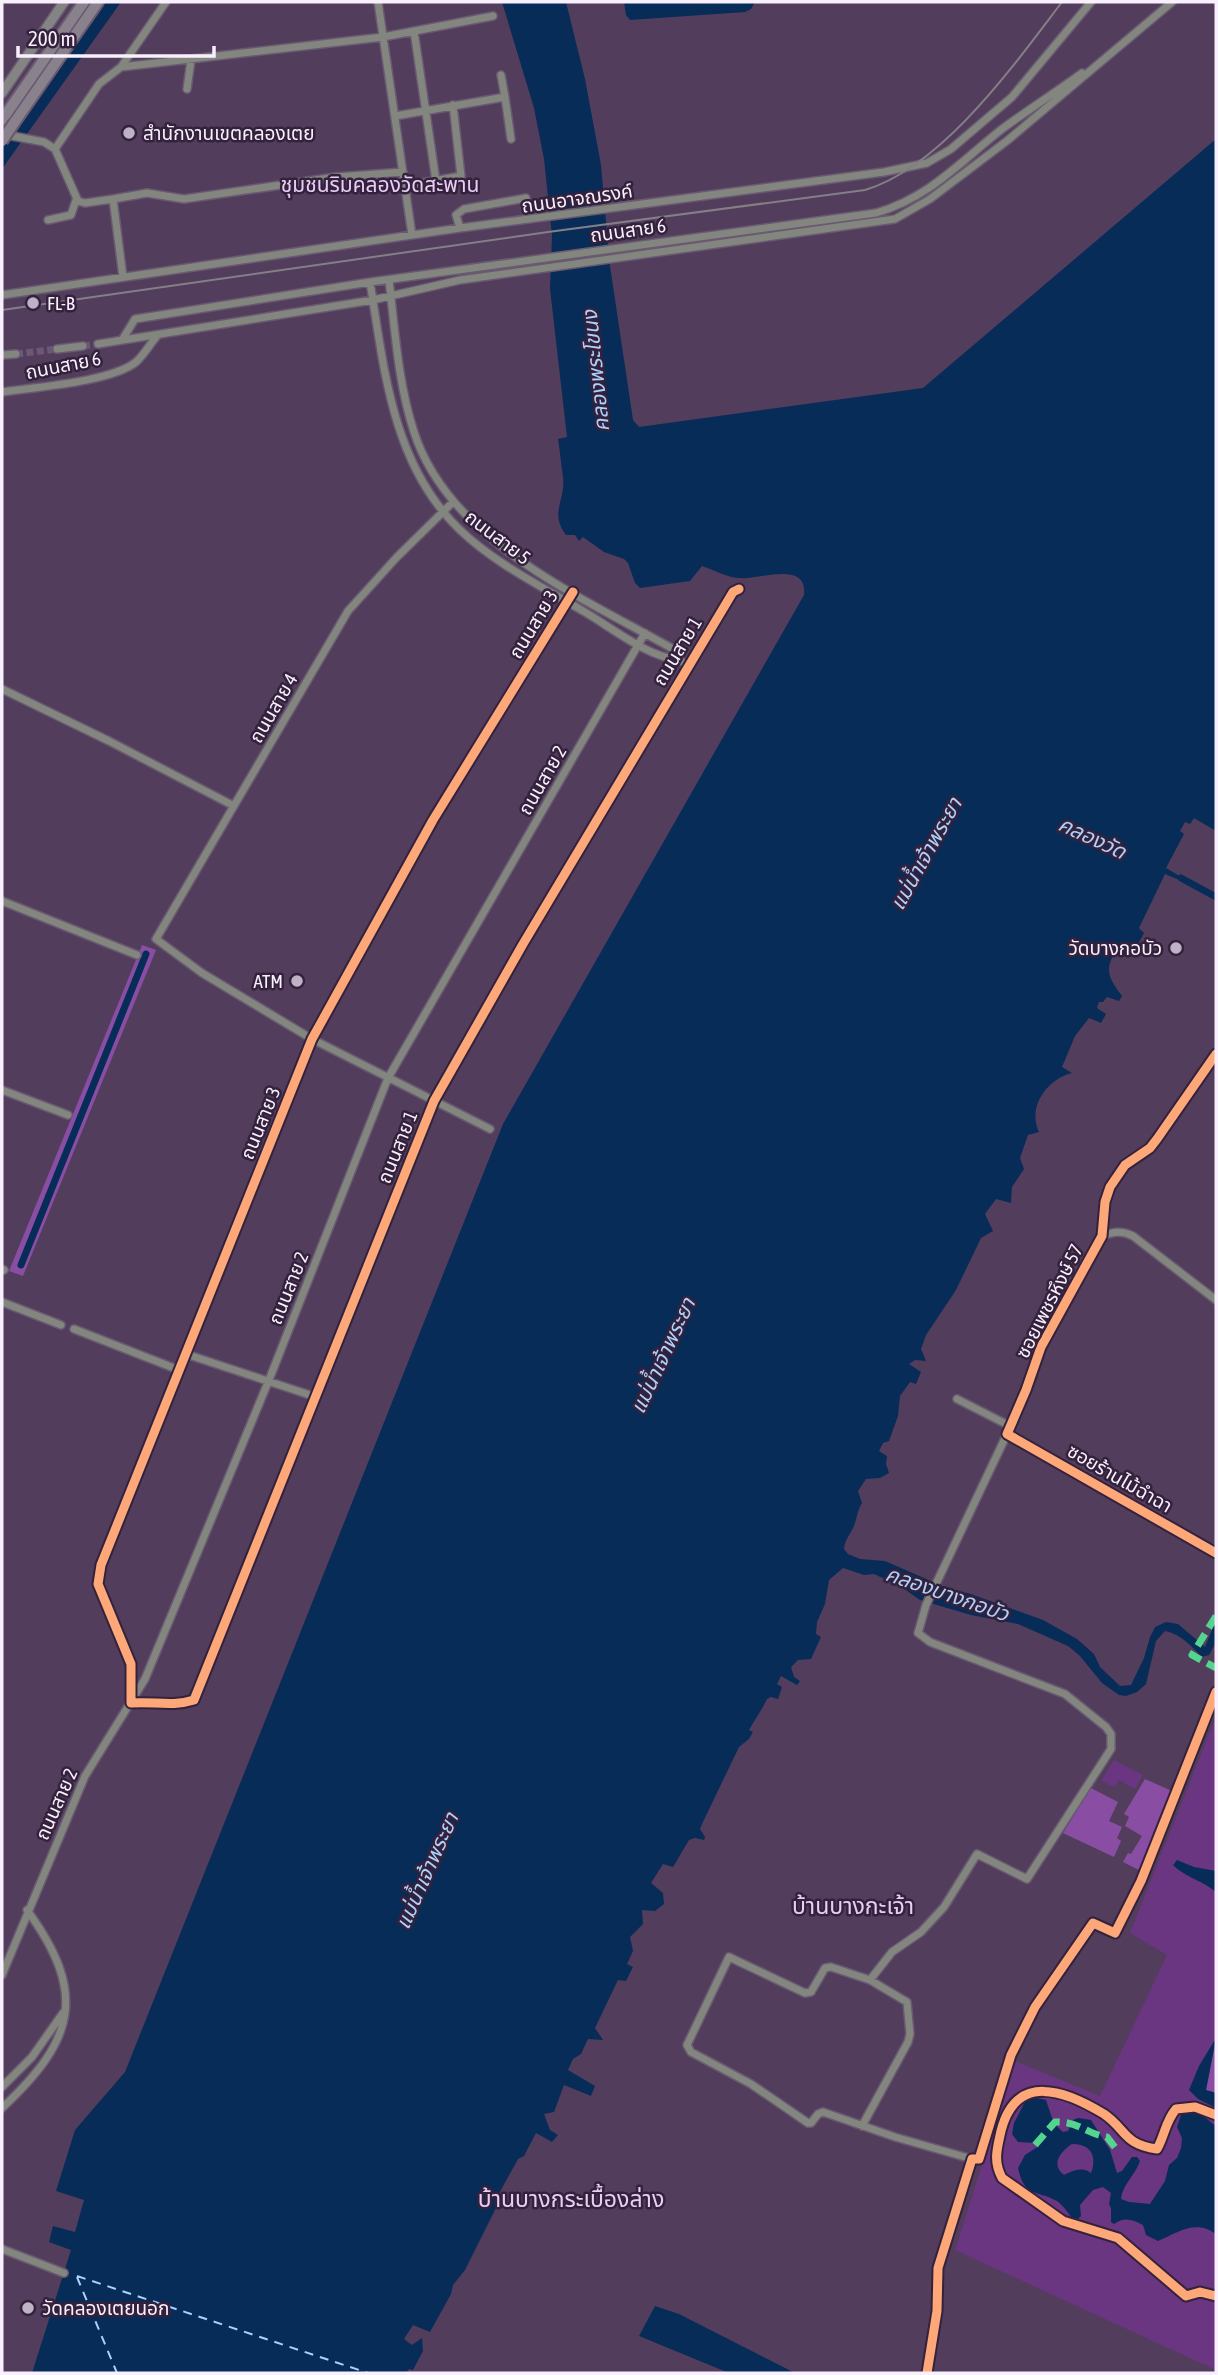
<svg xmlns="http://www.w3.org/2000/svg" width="1218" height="2375" viewBox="0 0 1218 2375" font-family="'Asap Condensed','Noto Sans Thai',sans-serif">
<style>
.green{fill:#6a3581}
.forest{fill:#894ea3}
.water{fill:#072c58;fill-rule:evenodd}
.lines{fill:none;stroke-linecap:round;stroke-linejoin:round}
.canal{stroke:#072c58;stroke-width:7}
.ferry{stroke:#add1fd;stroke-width:2;stroke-dasharray:9 7;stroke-linecap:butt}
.minor-tunnel{stroke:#6c5875;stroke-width:7;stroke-dasharray:7 3.5;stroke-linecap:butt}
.minor-casing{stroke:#695971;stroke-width:10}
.major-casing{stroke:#695971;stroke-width:12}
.highway-casing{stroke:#695971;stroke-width:14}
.minor{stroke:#82867e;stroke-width:7}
.major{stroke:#858484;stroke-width:9}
.highway{stroke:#89818b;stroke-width:10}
.rail{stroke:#847f86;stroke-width:2}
.highway-bridge-casing{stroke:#695971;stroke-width:14;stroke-linecap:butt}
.highway-bridge{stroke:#89818b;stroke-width:10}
.quiet{stroke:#53d58f;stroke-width:7;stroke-dasharray:14 7;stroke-linecap:butt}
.cycleway-casing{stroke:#34223c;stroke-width:13}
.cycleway{stroke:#fea87a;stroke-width:9}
.poi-dot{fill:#bfb1c6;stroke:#34223c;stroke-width:2.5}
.labels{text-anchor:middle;stroke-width:5;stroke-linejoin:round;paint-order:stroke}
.poi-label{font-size:19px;fill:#f9f0fe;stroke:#34223c;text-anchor:start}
.street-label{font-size:19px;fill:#f9f0fe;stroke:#34223c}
.neighbourhood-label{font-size:21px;fill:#e8cef6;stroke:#34223c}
.water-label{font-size:21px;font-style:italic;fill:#add1fd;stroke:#34223c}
.quarter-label{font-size:23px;fill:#e8cef6;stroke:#34223c}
</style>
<rect width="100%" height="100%" fill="#533d5d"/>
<path class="green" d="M 1216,1717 L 1216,2370 L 955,2250 L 1015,2061 L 1100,2096 L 1167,1955 L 1130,1933 Z
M 1114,1760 L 1143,1775 L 1135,1789 L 1119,1780 L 1114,1787 L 1101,1781 Z"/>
<path class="forest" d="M 142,945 L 156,950 L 23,1276 L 9,1271 Z
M 1145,1779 L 1174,1792 L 1143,1872 L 1123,1862 L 1128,1853 L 1131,1854 L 1142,1836 L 1125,1826 L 1129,1817 L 1124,1814 Z
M 1091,1788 L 1118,1802 L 1109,1821 L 1122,1827 L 1117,1838 L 1121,1841 L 1114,1857 L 1063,1833 Z
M 1216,2040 L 1216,2093 L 1206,2090 Z"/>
<path class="water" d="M 79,2 L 121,2 L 2,169 L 2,115 Z
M 502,2 L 566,2 L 585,79 L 601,165 L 610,266 L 633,420 L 639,427 L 923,388 L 1216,139 L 1216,831 L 1194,818 L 1190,824 L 1185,822 L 1180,831 L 1184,834 L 1166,868 L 1188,881 L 1184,882 L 1165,874 L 1139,928 L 1144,933 L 1133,954 L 1125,948 L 1117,950 C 1103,969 1109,979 1122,996 L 1119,1001 L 1107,997 L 1103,1002 L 1099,1002 L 1097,1008 L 1106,1014 L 1101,1023 L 1089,1018 L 1075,1036 L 1062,1067 L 1072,1073 C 1047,1079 1027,1107 1039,1132 L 1028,1135 L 1020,1158 L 1024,1169 L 1012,1187 L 1011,1203 L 996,1199 L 985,1214 L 993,1231 L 981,1238 L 956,1290 L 926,1335 L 921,1349 L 926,1361 L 915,1360 L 909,1364 L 921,1372 L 916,1384 L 910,1382 L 900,1396 L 898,1416 L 889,1441 L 883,1443 L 879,1451 L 887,1456 L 886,1464 L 889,1473 L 880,1478 L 866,1479 L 858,1491 L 862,1503 C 857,1511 857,1518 854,1526 C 850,1535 845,1539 844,1549 L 848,1554 L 860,1559 L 885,1561 L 954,1591 L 968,1593 L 1043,1620 L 1077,1639 L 1094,1654 L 1100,1667 L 1120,1686 L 1131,1685 L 1144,1658 L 1150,1637 L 1155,1627 L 1166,1622 L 1178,1624 L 1205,1647 L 1216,1620 L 1216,1642 L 1209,1655 L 1202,1657 C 1191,1646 1181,1634 1165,1631 L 1156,1641 L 1146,1684 L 1137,1692 L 1126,1696 L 1119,1695 L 1102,1683 L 1080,1656 L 1068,1646 L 1018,1624 L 971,1615 L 920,1600 L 900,1586 L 874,1574 L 864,1575 L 843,1568 L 829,1580 L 825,1604 L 817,1622 L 816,1634 L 821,1637 L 811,1659 L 798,1660 L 791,1667 L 794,1677 L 800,1681 L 797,1685 L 781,1676 L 777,1684 L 782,1687 L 778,1699 L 771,1697 L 767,1699 C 762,1710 755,1719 749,1730 L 753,1732 L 749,1739 L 739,1747 L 702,1824 L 700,1829 L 705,1837 L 704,1840 L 695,1838 L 689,1840 L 673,1867 L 663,1864 L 651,1883 L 663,1893 L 664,1904 L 655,1911 L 642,1910 L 643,1924 L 630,1937 L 633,1951 L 627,1964 L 633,1967 L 626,1981 L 618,1980 L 595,2028 L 603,2040 L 588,2039 L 581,2054 L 573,2059 L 568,2070 L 595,2086 L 591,2096 L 564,2085 L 554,2112 L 544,2114 L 550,2130 L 558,2135 L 552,2142 L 536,2133 L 524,2156 L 518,2159 L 496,2199 L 499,2202 L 465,2270 L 453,2285 L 451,2294 L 430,2332 L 413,2325 L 404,2339 L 412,2345 L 422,2338 L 423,2351 L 413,2370 L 409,2369 L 406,2373 L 32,2373 L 71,2250 L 49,2242 L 53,2226 L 75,2232 L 84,2200 L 56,2191 L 75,2130 L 125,2072 L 503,1124 L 804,595 C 808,560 759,580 740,578 C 728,578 714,570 702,566 L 690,581 L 640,588 L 635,583 L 628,563 L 624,559 L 604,552 L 583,537 L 579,541 L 575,535 L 566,535 C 549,512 566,501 563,477 C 561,464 560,451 558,439 L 567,437 L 550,289 L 552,236 L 544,159 L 534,108 Z
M 624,2 L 755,2 L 751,9 L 745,12 L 630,20 L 626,15 Z
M 1177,1860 L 1194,1867 L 1216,1871 L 1216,1892 C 1203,1881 1185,1877 1173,1865 Z
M 1216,2038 L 1206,2090 L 1216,2093 L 1216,2108 L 1198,2099 L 1189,2090 L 1199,2066 Z
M 1028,2096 L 1046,2100 L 1054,2124 L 1063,2132 L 1068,2131 L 1073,2120 L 1078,2118 L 1091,2120 L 1110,2150 L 1117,2173 L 1122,2171 L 1132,2157 L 1137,2157 L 1140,2161 C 1136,2174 1122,2185 1121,2199 L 1129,2202 L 1150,2204 L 1165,2181 L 1169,2165 L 1177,2158 L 1181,2148 L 1182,2138 L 1177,2127 L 1181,2115 L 1192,2112 L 1203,2116 L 1216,2126 L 1216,2234 C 1196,2219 1178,2232 1158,2241 L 1146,2235 L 1143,2225 C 1132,2219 1124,2217 1114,2224 L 1111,2222 L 1111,2208 L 1109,2204 L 1111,2193 L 1103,2187 L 1093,2190 L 1080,2205 L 1081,2216 L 1078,2219 L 1072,2218 C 1068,2213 1063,2205 1057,2201 C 1036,2190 1024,2197 1018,2168 L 1025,2155 L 1039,2146 L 1036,2143 L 1018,2142 L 1012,2134 L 1014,2123 ZM 1072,2144 C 1092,2144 1097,2157 1091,2173 C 1083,2166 1072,2171 1064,2175 C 1050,2164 1061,2151 1072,2144 Z
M 655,2306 L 679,2314 L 795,2373 L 729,2373 L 639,2336 Z"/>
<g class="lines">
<path class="canal" d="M 1181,878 L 1216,897
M 21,1265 L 146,954"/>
<path class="ferry" d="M 77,2276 L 368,2373
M 77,2277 L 117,2373"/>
<path class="minor-tunnel" d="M 83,346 L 98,344
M 16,354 L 57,349"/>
<g class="minor-casing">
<path id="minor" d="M 378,2 L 412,235
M 414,31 L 436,181
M 121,67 L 166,2
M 501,75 L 505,97
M 187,89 L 191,60
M 395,116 L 505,97 L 511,139
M 2,134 L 44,142 L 55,149 L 78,201 L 85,203 L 113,199 L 123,277
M 55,149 L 99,84 L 121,67 L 383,37 L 493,16
M 405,186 L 461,176 L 453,105
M 113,199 L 147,193 L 184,199 L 336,177 L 403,172
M 48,220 L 71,215 L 76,200
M 460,228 L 456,215 L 464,209 L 526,198
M 389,280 C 395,330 398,383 414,432 C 449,541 580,596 673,649 L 678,659 L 688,666
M 370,282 C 384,368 392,464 459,529 C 494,563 541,586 583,611 C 608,625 650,659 678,659
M 2,295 L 460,228 L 884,172 L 927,163 L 951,149 L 1012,97 L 1091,2
M 122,340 L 135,319 L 370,282 L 876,213 C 930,197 960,162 1002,129 C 1028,110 1056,92 1082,73
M 98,344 L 373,300 L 460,280 L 895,219 L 930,199 L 1008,140 L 1172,2
M 57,349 L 83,346
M 2,355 L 16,354
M 2,392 C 35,387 111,382 136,362 C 144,355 150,344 157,336
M 453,502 L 397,557 L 348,611 L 156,939 L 202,973 L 312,1039 L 490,1129
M 573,592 L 433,820 L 312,1039 L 101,1565 L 98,1584 L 131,1664 L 131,1703 C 153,1701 172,1707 194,1700 L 434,1101 L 523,944 L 733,592 L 739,589
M 2,689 L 109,741 L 234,806
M 2,901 L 137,955
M 2,1090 L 68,1115
M 1102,1236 C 1113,1232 1121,1230 1133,1236 L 1216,1300
M 2,1269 L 4,1270
M 2,1302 L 61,1325
M 74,1329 L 179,1370
M 186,1354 L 316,1397
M 957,1399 L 1010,1426
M 1007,1434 L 1216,1553
M 2,1975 L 85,1776 L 145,1679 L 269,1380 L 388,1078 L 645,633
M 870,1980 L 892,1952 L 921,1932 L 944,1907 L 977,1854 L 1027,1879 L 1111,1749 L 1111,1734 L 1106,1727 L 1065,1694 L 930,1642 L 918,1633 L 926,1605 L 1007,1434 L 1026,1390 L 1041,1347 L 1102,1236 L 1105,1202 L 1110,1187 L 1125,1165 L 1150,1148 L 1157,1139 L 1216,1054
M 2,2087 L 32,2057 L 63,2013
M 2,2108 C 75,2040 88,1994 27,1910
M 862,2126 L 908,2042 L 910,2034 L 907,2002 L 870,1980 L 831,1967 L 825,1968 L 811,1992 L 805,1993 L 729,1957 L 687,2045 L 691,2052 L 751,2084 L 808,2123 L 811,2123 L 818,2114 L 823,2112 L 895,2137 L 972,2159 L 938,2268 L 937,2311 L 927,2373
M 2,2249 L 64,2273"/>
</g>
<g class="major-casing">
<path id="major" d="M 2,93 L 64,2"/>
</g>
<g class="highway-casing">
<path id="highway" d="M 2,120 L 84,2
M 14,123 L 98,2"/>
</g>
<use href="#minor" class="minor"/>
<use href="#major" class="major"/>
<use href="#highway" class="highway"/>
<path class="rail" d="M 2,310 L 548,232 L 865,190 C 942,167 1014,65 1062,2"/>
<g class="highway-bridge-casing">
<path id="highway-bridge" d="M 2,141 L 14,123"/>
</g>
<use href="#highway-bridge" class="highway-bridge"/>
<path class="quiet" d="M 1216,1616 L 1192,1655 L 1216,1668
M 1035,2145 L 1055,2122 C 1079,2121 1086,2134 1107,2137 L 1117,2150"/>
<g class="cycleway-casing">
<path id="cycleway" d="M 573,592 L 433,820 L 312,1039 L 101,1565 L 98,1584 L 131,1664 L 131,1703 C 153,1701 172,1707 194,1700 L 434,1101 L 523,944 L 733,592 L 739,589
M 1216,1054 L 1157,1139 L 1150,1148 L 1125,1165 L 1110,1187 L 1105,1202 L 1102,1236 L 1041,1347 L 1026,1390 L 1007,1434 L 1216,1553
M 1216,2115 L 1195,2107 L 1176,2109 C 1165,2122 1165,2135 1157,2149 C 1124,2145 1126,2129 1104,2114 C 1065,2090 1016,2072 1001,2131 C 997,2149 993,2161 1002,2178 L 1063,2221 L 1118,2238 L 1186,2296 L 1200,2292 L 1216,2296
M 927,2373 L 937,2311 L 938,2268 L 972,2159 L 979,2159 L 1011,2055 L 1035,2007 L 1093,1923 L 1115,1933 L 1141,1881 L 1216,1692"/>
</g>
<use href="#cycleway" class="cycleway"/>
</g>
<g class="poi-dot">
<circle cx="129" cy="133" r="7"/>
<circle cx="33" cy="303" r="7"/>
<circle cx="1176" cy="948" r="7"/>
<circle cx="297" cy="981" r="7"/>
<circle cx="28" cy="2308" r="7"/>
</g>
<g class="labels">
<g class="poi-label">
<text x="143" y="140">สำนักงานเขตคลองเตย</text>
<text x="47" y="310">FL-B</text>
<text x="1162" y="955" text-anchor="end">วัดบางกอบัว</text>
<text x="283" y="988" text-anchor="end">ATM</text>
<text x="42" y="2315">วัดคลองเตยนอก</text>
</g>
<g class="street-label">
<text transform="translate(577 198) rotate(-8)" y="7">ถนนอาจณรงค์</text>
<text transform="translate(628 230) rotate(-8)" y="7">ถนนสาย 6</text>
<text transform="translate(63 365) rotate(-11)" y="7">ถนนสาย 6</text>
<text transform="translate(498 537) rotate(37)" y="7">ถนนสาย 5</text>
<text transform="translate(533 624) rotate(-59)" y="7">ถนนสาย 3</text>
<text transform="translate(677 651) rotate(-59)" y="7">ถนนสาย 1</text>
<text transform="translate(273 708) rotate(-60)" y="7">ถนนสาย 4</text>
<text transform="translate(542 780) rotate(-60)" y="7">ถนนสาย 2</text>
<text transform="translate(260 1123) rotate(-68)" y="7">ถนนสาย 3</text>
<text transform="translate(397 1147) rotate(-68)" y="7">ถนนสาย 1</text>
<text transform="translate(288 1288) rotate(-68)" y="7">ถนนสาย 2</text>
<text transform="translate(1049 1301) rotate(-63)" y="7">ซอยเพชรหึงษ์ 57</text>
<text transform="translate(1120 1478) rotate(30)" y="7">ซอยร้านไม้ฉำฉา</text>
<text transform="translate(56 1804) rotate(-66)" y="7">ถนนสาย 2</text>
</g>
<g class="neighbourhood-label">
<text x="380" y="192">ชุมชนริมคลองวัดสะพาน</text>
</g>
<g class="water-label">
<text transform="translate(596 371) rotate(-96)" y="7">คลองพระโขนง</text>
<text transform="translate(1092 838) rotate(25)" y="7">คลองวัด</text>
<text transform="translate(926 854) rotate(-61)" y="7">แม่น้ำเจ้าพระยา</text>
<text transform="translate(663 1356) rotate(-65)" y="7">แม่น้ำเจ้าพระยา</text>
<text transform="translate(947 1594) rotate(19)" y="7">คลองบางกอบัว</text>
<text transform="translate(427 1871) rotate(-66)" y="7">แม่น้ำเจ้าพระยา</text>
</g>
<g class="quarter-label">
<text x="853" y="1914">บ้านบางกะเจ้า</text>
<text x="571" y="2207">บ้านบางกระเบื้องล่าง</text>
</g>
</g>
<rect width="1218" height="2375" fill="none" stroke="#f9f0fe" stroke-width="7"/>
<path d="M18 46v10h196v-10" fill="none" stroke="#f9f0fe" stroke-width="3.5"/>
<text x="28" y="46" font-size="21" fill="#f9f0fe" stroke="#34223c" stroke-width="5" paint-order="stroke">200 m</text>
</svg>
